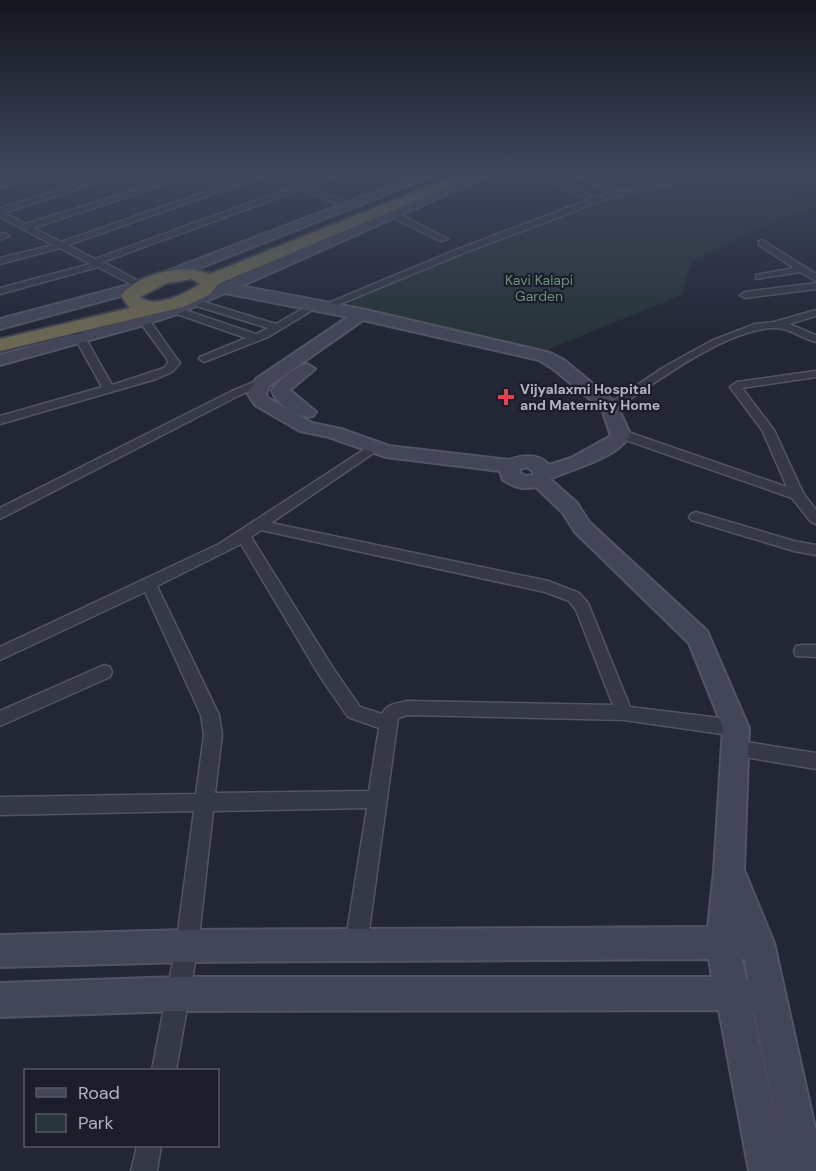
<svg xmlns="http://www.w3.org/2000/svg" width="816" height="1171" viewBox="0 0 816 1171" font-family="'DM Sans',sans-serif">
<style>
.green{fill:#273439}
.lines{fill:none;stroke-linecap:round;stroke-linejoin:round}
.street-casing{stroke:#525563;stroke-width:3}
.secondary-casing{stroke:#525563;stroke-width:4}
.highway-casing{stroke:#3f4250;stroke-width:4}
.street{fill:#353846;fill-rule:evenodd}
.secondary{fill:#434658;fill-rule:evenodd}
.highway{fill:#6b6753;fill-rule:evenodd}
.health-dot{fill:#e0444e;stroke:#1b1d2a;stroke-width:2}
.labels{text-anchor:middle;stroke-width:4.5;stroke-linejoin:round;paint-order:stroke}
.far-park-label{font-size:14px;fill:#69917b;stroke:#1b1d2a}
.far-poi-label{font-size:14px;font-weight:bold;fill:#afb2c2;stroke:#1b1d2a;text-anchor:start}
</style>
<rect width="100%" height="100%" fill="#222635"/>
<path class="green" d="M 719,174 L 752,174 L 816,205 L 747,233 L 691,261 L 682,295 L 544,351 L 344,302 L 580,208 Z"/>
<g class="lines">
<g class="street-casing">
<path id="street" d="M 32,174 L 44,174 L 0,189 L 0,184 Z
M 109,174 L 122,174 L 4,213 L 26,224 L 185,174 L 197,174 L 33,228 L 61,242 L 257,174 L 269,174 L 68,245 L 95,259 L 296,186 L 272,174 L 283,174 L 303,183 L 326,174 L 338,174 L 309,186 L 353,206 L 346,208 L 302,189 L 103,262 L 146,285 L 146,289 L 140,289 L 98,267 L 0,294 L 0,288 L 90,264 L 60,248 L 0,264 L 0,258 L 53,245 L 0,217 L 0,208 Z
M 532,174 L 543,174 L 595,197 L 610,194 L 574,174 C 591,174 608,192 621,191 C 651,189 679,174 709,174 L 601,201 L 459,255 L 328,309 L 319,307 L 453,251 L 588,200 Z
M 391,213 L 397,213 L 448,239 L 441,241 L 391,217 Z
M 0,234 L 5,233 L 9,236 L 0,240 Z
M 762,240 L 816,274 L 816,281 L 800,272 L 756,279 L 756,275 L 794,268 L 759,245 L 759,241 Z
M 816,283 L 816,289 L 745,298 L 740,295 L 745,292 Z
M 194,299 L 276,324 L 302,309 L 311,311 L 268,337 L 204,362 L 199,359 L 200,357 L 246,338 L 171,312 L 171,308 L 179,308 L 256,334 L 268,328 L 190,304 L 189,302 Z
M 131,310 L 139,310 L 148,318 L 177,359 L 180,363 L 172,372 L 156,379 L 0,424 L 0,416 L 102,387 L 69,327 L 70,325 L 78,325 L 112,385 L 164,368 L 168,363 L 167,359 L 140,322 L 131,314 Z
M 816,310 L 816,316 L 789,324 L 816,335 L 816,342 C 803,339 791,329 777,328 C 728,327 655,383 614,410 L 610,411 L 604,407 L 664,367 L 711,341 L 755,324 L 774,322 Z
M 816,371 L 816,377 L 742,388 L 774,430 L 803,493 L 816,510 L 816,524 L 811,522 L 792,498 L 617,437 L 615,434 L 617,431 L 625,431 L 787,487 L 762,430 L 730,387 L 737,382 Z
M 266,377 L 272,380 L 270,382 L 240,395 L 0,519 L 0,508 L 232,391 Z
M 374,443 L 380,447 L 378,450 L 271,523 L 548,581 L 579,593 L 588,603 L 630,707 L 736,720 L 742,723 L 745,728 L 742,733 L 736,736 L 624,720 L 408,715 L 398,718 L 367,945 L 364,953 L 356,956 L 348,953 L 345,945 L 367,808 L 213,811 L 198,946 L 176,1070 L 152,1070 L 176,946 L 194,811 L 0,815 L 0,797 L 196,794 L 204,735 L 201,715 L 145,592 L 0,660 L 0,647 L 219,544 ZM 261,530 L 545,592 L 569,601 L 576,610 L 613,705 L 408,701 C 398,703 386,704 382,714 L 360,707 L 333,668 L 251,537 ZM 241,544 L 321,678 L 348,717 L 379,728 L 369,791 L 215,793 L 222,735 L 219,715 L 157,586 Z
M 696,512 L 794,541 L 816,545 L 816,555 L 794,551 L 691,520 L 689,517 L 691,514 Z
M 802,645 L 816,645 L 816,657 L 796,656 L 794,651 L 796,646 Z
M 104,665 L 110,667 L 112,672 L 110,677 L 0,726 L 0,711 Z
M 733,740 L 816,753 L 816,769 L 727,754 L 724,748 L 727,742 Z
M 137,1146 L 161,1146 L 157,1171 L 131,1171 Z"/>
</g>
<g class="secondary-casing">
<path id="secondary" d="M 421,174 L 438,174 L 146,289 L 0,329 L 0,319 L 136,283 Z
M 476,174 L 492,174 L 241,286 L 362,309 L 550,353 L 564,360 L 616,403 L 630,434 C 621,457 571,469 550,479 L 577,503 L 589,522 L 707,631 L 749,728 L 744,870 L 774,943 L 816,1132 L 816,1171 L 749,1171 L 719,1010 L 179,1011 L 0,1017 L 0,983 L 179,977 L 712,977 L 709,959 L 187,962 L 0,967 L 0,935 L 187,930 L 708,927 L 714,871 L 723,728 L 689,643 L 575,532 L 563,513 L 536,487 C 522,490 515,487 503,480 L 500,471 L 386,457 L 329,437 L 300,431 L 255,405 L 248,394 L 256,379 L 348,317 L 225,293 L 180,313 L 140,326 L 0,365 L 0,355 L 130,320 L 170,307 L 206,291 L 201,287 L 203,284 L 222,284 ZM 363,320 L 539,360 L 552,368 L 602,409 L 611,436 L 571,458 L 549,465 C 538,453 523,455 509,460 L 389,446 L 341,429 L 312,423 L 268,398 L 266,394 L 269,386 ZM 527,467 L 533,471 L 533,475 L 526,476 L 520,473 L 520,469 ZM 742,959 L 745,959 L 748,979 L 746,979 ZM 753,1013 L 754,1013 L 783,1151 Z
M 307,364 L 315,369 L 290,390 L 316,412 L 313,416 C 300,419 275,404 272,390 C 280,379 294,367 307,364 Z"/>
</g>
<g class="highway-casing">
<path id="highway" d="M 459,174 L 480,174 L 218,284 L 209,295 L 183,307 L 0,351 L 0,339 L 130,308 L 121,296 C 137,273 186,263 210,274 ZM 192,279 L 200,284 C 185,294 156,309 140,297 L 167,283 Z"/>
</g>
<use href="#street" class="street"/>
<use href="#secondary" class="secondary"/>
<use href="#highway" class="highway"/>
</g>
<linearGradient id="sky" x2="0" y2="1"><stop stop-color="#13151d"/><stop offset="0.51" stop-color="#3e475c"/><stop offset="1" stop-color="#3e475c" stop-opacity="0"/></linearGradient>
<rect width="816" height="338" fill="url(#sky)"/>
<path class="health-dot" d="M503 388h6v6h6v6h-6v6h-6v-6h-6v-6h6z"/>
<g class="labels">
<g class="far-park-label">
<text x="539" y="285">Kavi Kalapi<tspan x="539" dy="16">Garden</tspan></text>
</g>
<g class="far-poi-label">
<text x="520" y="394">Vijyalaxmi Hospital<tspan x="520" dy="16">and Maternity Home</tspan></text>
</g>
</g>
<rect x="24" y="1069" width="195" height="78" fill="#1b1d2a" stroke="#565967" stroke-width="1.5"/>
<rect x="36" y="1088" width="30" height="9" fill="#434658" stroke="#565967" stroke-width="1.5"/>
<text x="78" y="1099" font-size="18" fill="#afb2c2">Road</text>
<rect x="36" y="1114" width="30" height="18" fill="#273439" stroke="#565967" stroke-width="1.5"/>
<text x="78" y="1129" font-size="18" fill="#afb2c2">Park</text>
</svg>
